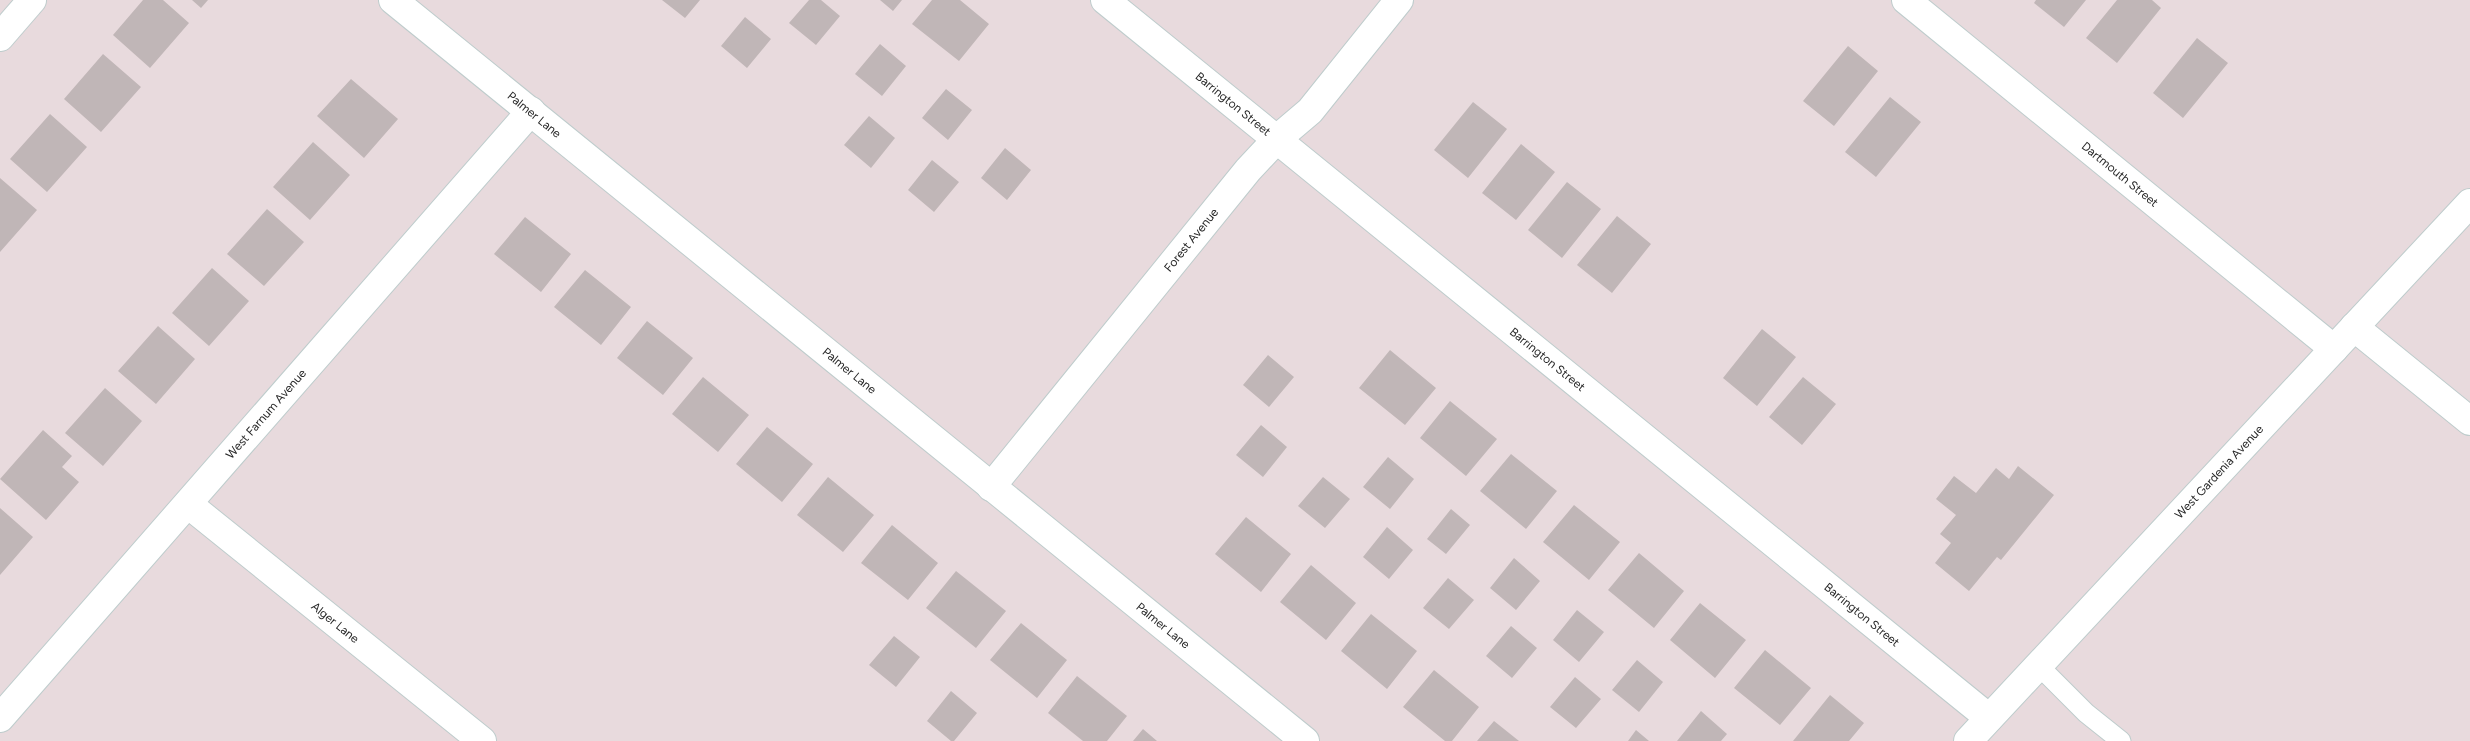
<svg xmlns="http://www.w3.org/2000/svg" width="2470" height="741" viewBox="0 0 2470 741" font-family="Figtree,sans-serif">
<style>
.building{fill:#c0b6b7}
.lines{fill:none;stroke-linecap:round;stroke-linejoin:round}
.service-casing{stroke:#becccc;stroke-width:21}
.minor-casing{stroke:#becccc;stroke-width:30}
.tertiary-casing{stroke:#becccc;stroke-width:30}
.service{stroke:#fff;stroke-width:19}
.minor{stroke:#fff;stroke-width:28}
.tertiary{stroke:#fff;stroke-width:28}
.labels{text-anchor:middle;stroke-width:4;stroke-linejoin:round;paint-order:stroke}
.street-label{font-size:12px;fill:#272727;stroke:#fff}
</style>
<rect width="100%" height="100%" fill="#e8dadd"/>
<path class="building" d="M 143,0 L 163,0 L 189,23 L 150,68 L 113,35 Z
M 192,0 L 208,0 L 201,8 Z
M 662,0 L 700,0 L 685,18 Z
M 809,0 L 821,0 L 840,16 L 816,45 L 789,23 Z
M 880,0 L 902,0 L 893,11 Z
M 932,0 L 960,0 L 989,24 L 959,61 L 912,24 Z
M 2036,0 L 2086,0 L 2064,27 L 2034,3 Z
M 2117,0 L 2152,0 L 2161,8 L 2117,63 L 2086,38 Z
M 745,17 L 771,39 L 747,68 L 721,46 Z
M 2197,38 L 2228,63 L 2183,118 L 2153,93 Z
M 880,44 L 906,66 L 882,96 L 855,74 Z
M 1848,46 L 1878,71 L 1834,126 L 1803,101 Z
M 103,54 L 141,87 L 101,132 L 64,99 Z
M 351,79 L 398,119 L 364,158 L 317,116 Z
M 946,89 L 972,110 L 948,140 L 922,118 Z
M 1890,97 L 1921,122 L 1876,177 L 1845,152 Z
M 1473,102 L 1507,129 L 1468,178 L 1434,150 Z
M 50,114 L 87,147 L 47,192 L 10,159 Z
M 869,116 L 895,138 L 871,168 L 844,145 Z
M 313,142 L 350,175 L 310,220 L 273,187 Z
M 1521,144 L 1555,172 L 1516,220 L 1482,193 Z
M 1005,148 L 1031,170 L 1007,200 L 981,178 Z
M 932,160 L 959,182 L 934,212 L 908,190 Z
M 0,178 L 37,210 L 0,252 Z
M 1567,182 L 1601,209 L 1562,258 L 1528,230 Z
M 267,209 L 304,242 L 264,286 L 227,254 Z
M 1617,216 L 1651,244 L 1612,293 L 1577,265 Z
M 525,217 L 571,254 L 541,292 L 494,254 Z
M 212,268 L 249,301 L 209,346 L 172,313 Z
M 585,270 L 631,307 L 601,345 L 554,307 Z
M 647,321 L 693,358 L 663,395 L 617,358 Z
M 158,326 L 195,359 L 156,404 L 118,371 Z
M 1762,329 L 1796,357 L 1757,406 L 1723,378 Z
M 1390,350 L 1436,388 L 1405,425 L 1359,388 Z
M 1268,355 L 1294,377 L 1269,407 L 1243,385 Z
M 703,377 L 749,415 L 718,452 L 672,414 Z
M 1803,377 L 1836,404 L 1802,445 L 1769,417 Z
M 105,388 L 142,421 L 103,466 L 65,433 Z
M 1450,401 L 1497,439 L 1466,476 L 1420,438 Z
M 1261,425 L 1287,447 L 1263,477 L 1236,455 Z
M 767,427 L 813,464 L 782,502 L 736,464 Z
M 43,430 L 72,456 L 62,467 L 79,482 L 46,520 L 0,479 Z
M 1511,454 L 1557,491 L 1526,529 L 1480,491 Z
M 1388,457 L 1414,479 L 1390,509 L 1363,487 Z
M 2018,466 L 2054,495 L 2001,560 L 1997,557 L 1969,591 L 1935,563 L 1951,543 L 1940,534 L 1956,515 L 1936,499 L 1954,476 L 1976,493 L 1996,468 L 2009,479 Z
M 828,477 L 874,515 L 843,552 L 797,515 Z
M 1323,477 L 1350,499 L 1325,528 L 1298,506 Z
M 1574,505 L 1620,542 L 1589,580 L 1543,542 Z
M 0,508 L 33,537 L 0,575 Z
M 1451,509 L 1470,525 L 1446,554 L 1427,539 Z
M 1246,517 L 1291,554 L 1261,592 L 1215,554 Z
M 892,525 L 938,563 L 908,600 L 861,563 Z
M 1387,527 L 1413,550 L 1389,579 L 1363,557 Z
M 1639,553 L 1684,591 L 1654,628 L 1608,590 Z
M 1514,558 L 1540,581 L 1516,610 L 1490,588 Z
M 1311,565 L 1356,603 L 1326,640 L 1280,602 Z
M 956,571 L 1006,611 L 976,648 L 926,608 Z
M 1448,578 L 1474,600 L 1449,629 L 1423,608 Z
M 1700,603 L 1746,640 L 1715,678 L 1670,640 Z
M 1577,610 L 1604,632 L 1579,662 L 1553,640 Z
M 1371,614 L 1417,651 L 1387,689 L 1341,651 Z
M 1021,623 L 1067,660 L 1037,698 L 990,660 Z
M 1511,626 L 1537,648 L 1512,678 L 1486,656 Z
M 894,636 L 920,657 L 896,687 L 869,665 Z
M 1765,650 L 1811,688 L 1780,725 L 1734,688 Z
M 1637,660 L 1663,682 L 1639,712 L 1612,690 Z
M 1434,670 L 1479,707 L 1452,741 L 1445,741 L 1403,707 Z
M 1077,676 L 1127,716 L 1107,741 L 1083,741 L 1048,713 Z
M 1575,677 L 1601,699 L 1576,728 L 1550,707 Z
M 951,691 L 977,713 L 954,741 L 951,741 L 927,721 Z
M 1830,695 L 1864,723 L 1849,741 L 1793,741 Z
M 1701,711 L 1727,734 L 1721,741 L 1677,741 Z
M 1494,721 L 1519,741 L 1477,741 Z
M 1143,729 L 1157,741 L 1133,741 Z
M 1636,730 L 1649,741 L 1628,741 Z"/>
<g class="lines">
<g class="service-casing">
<path id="service" d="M 2038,665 L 2086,713 L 2121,741"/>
</g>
<g class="minor-casing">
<g id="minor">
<path id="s1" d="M 393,0 L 1305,741"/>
<path id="s2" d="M 1105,0 L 1989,718"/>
<path id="s3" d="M 1906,0 L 2334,349"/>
<path d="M 0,37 L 32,0"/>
<path d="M 2354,327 L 2470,421"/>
<path id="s4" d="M 991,487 L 1248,170 L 1277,139 L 1310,111 L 1399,0"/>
<path id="s5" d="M 188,504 L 482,741"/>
<path id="s6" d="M 0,718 L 531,111"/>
</g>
</g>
<g class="tertiary-casing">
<g id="tertiary">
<path id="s7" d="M 1968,741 L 2470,203"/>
</g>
</g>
<use href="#service" class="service"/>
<use href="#minor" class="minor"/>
<use href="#tertiary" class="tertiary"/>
</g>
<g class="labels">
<g class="street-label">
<text dy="4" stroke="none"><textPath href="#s2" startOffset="165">Barrington Street</textPath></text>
<text dy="4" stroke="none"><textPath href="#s1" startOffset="182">Palmer Lane</textPath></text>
<text dy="4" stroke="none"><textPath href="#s3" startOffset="276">Dartmouth Street</textPath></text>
<text dy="4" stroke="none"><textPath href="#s4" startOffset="318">Forest Avenue</textPath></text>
<text dy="4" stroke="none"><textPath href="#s2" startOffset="570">Barrington Street</textPath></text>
<text dy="4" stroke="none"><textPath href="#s1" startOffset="588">Palmer Lane</textPath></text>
<text dy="4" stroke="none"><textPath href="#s6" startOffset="404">West Farnum Avenue</textPath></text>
<text dy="4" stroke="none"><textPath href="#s7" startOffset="368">West Gardenia Avenue</textPath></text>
<text dy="4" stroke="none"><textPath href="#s2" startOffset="975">Barrington Street</textPath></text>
<text dy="4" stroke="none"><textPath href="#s5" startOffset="189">Alger Lane</textPath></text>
<text dy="4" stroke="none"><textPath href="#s1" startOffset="992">Palmer Lane</textPath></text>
</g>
</g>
</svg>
